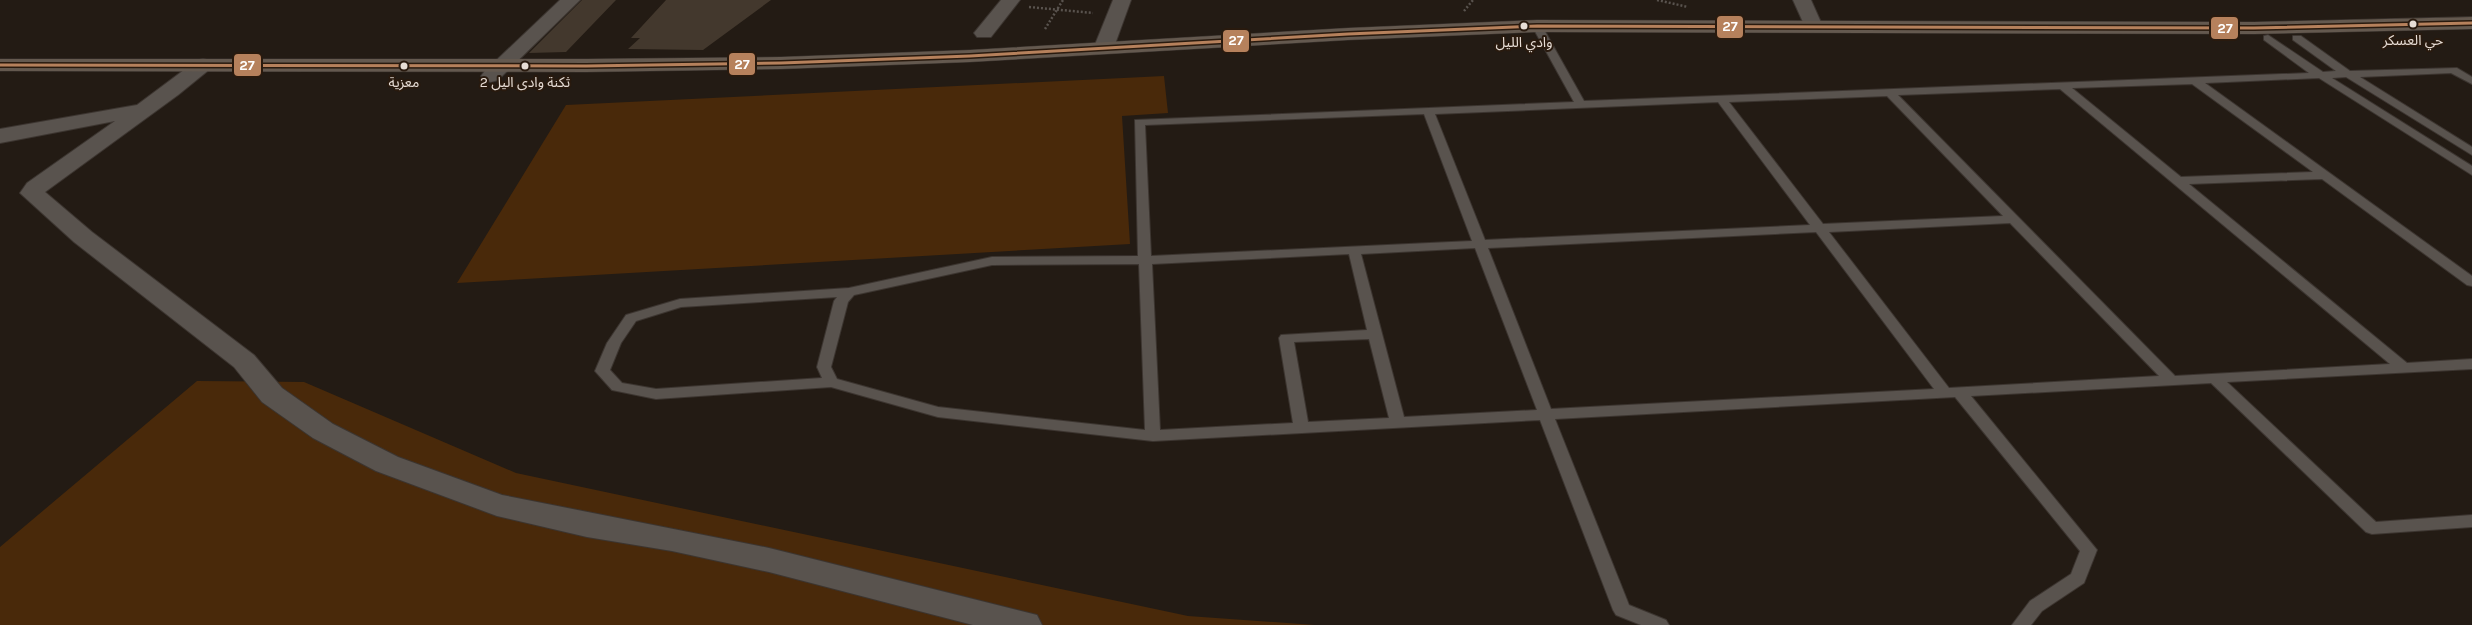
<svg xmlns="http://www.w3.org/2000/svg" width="2472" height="625" viewBox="0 0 2472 625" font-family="Karla,'Noto Sans Arabic',sans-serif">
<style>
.green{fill:#49290a}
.building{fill:#43382d}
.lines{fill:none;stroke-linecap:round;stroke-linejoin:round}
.lane-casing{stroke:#3c3530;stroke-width:2}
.street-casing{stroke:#3c3530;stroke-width:2}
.primary-casing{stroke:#3c3530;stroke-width:1}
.path{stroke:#59534e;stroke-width:2.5;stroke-dasharray:2 2;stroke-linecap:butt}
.lane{fill:#59534e;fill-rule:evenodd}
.street{fill:#59534e;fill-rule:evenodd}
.primary{fill:#64594f;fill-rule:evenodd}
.bus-1-casing{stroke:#291a0e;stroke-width:6}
.bus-1{stroke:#b6815c;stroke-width:3}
.bus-dot{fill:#e7ddd5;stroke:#291a0e;stroke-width:2}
.labels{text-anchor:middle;stroke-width:4;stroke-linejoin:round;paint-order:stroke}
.far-bus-label{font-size:14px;fill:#e7ddd5;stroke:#291a0e}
.line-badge{stroke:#291a0e;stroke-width:2}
.badge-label{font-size:14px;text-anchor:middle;font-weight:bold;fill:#fff}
</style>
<rect width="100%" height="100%" fill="#231b14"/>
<path class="green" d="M 1164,76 L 1168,113 L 1122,116 L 1130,244 L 457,283 L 566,105 Z
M 197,381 L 304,382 L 516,473 L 1188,616 L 1315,625 L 0,625 L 0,547 Z"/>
<path class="building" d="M 582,0 L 616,0 L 566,52 L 529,53 Z
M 666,0 L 771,0 L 703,50 L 628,49 L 640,38 L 631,38 Z"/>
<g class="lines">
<g class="lane-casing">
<path id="lane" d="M 1537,23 L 1542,26 L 1584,101 L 2309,73 L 2264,40 L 2264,36 L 2268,35 L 2323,72 L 2336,71 L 2293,40 L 2293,36 L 2301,36 L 2350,71 L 2457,68 L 2472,77 L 2472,84 L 2451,73 L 2360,77 L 2472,147 L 2472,155 L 2346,77 L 2332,78 L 2472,166 L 2472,175 L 2319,78 L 2205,83 L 2472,276 L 2472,286 L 2467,285 L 2322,179 L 2189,184 L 2407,363 L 2472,359 L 2472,369 L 2227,382 L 2376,522 L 2472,515 L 2472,527 L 2372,534 L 2366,532 L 2211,383 L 1971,396 L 2097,550 L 2084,583 L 2042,611 L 2031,625 L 2012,625 L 2030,601 L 2071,574 L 2080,551 L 1955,397 L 1555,419 L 1629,605 L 1666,620 L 1669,625 L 1641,625 L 1616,615 L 1613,610 L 1540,420 L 1153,441 L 938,417 L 831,387 L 656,399 L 612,390 L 595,371 L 607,343 L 626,315 L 680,299 L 849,288 L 992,257 L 1138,256 L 1135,120 L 1574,102 L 1532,26 ZM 2192,84 L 2313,172 L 2181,177 L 2072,88 ZM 2060,89 L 2390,364 L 2175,376 L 1898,95 ZM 1887,96 L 2003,216 L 1823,224 L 1729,102 ZM 1718,102 L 1810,225 L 1485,240 L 1435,114 ZM 1424,114 L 1472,241 L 1151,256 L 1145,125 ZM 2010,223 L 2159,376 L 1949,388 L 1829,232 ZM 1816,232 L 1934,389 L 1551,409 L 1488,248 ZM 1475,248 L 1537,410 L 1404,417 L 1361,254 ZM 1349,254 L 1367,330 L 1281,335 L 1279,338 L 1293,423 L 1160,430 L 1152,264 ZM 1139,264 L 1145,430 L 938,407 L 837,379 L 831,367 L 848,302 L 854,295 L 992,265 ZM 837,297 L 834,301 L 817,367 L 822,378 L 656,389 L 622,383 L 610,370 L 621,343 L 636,321 L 681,307 ZM 1369,339 L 1389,418 L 1308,422 L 1294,342 Z"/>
</g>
<g class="street-casing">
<path id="street" d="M 560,0 L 580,0 L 498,80 L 491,82 L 484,80 L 481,76 L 484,72 Z
M 1001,0 L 1020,0 L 991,37 L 977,37 L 974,33 Z
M 1113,0 L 1131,0 L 1114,47 L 1111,51 L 1097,51 L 1094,47 Z
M 1793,0 L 1811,0 L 1823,27 L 1821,31 L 1807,31 Z
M 203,59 L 210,61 L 213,65 L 210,69 L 178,95 L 45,192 L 92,232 L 254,355 L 282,388 L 333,424 L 398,457 L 502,495 L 769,548 L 1037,615 L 1042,625 L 973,625 L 769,572 L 672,551 L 587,537 L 497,516 L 376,471 L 313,438 L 262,402 L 234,367 L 74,242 L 20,193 L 27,183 L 115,121 L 0,143 L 0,129 L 137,105 L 196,61 Z"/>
</g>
<g class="primary-casing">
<path id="primary" d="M 2472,17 L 2472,29 L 2254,34 L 1537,32 L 1348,40 L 970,62 L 781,69 L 586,72 L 0,71 L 0,59 L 586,59 L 781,57 L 970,50 L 1348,28 L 1537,20 L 2254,22 Z"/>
</g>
<path class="path" d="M 1657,0 L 1688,7
M 1029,7 L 1093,13
M 1464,11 L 1473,0
M 1045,29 L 1063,0"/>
<use href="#lane" class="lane"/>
<use href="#street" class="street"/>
<use href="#primary" class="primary"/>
<g class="bus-1-casing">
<path id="bus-1" d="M 0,65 L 586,66 L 781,63 L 970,56 L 1348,34 L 1537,26 L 2254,28 L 2472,23"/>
</g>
<use href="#bus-1" class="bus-1"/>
</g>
<g class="bus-dot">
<circle cx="2413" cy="24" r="4.5"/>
<circle cx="1524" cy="26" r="4.5"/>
<circle cx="404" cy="66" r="4.5"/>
<circle cx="525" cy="66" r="4.5"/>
</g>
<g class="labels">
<g class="far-bus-label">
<text x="2413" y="45">حي العسكر</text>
<text x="1524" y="47">وادي الليل</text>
<text x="404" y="87">معزية</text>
<text x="525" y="87">ثكنة وادى اليل 2</text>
</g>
</g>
<g class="line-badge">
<rect x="1716" y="15" width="28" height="24" rx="5" fill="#b6815c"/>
<rect x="2210" y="16" width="29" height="24" rx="5" fill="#b6815c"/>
<rect x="1222" y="29" width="28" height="24" rx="5" fill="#b6815c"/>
<rect x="728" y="52" width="28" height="24" rx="5" fill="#b6815c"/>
<rect x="233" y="53" width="29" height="24" rx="5" fill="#b6815c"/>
</g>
<g class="badge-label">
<text x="1730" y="31">27</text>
<text x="2225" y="33">27</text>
<text x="1236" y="45">27</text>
<text x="742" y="69">27</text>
<text x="247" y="70">27</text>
</g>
</svg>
